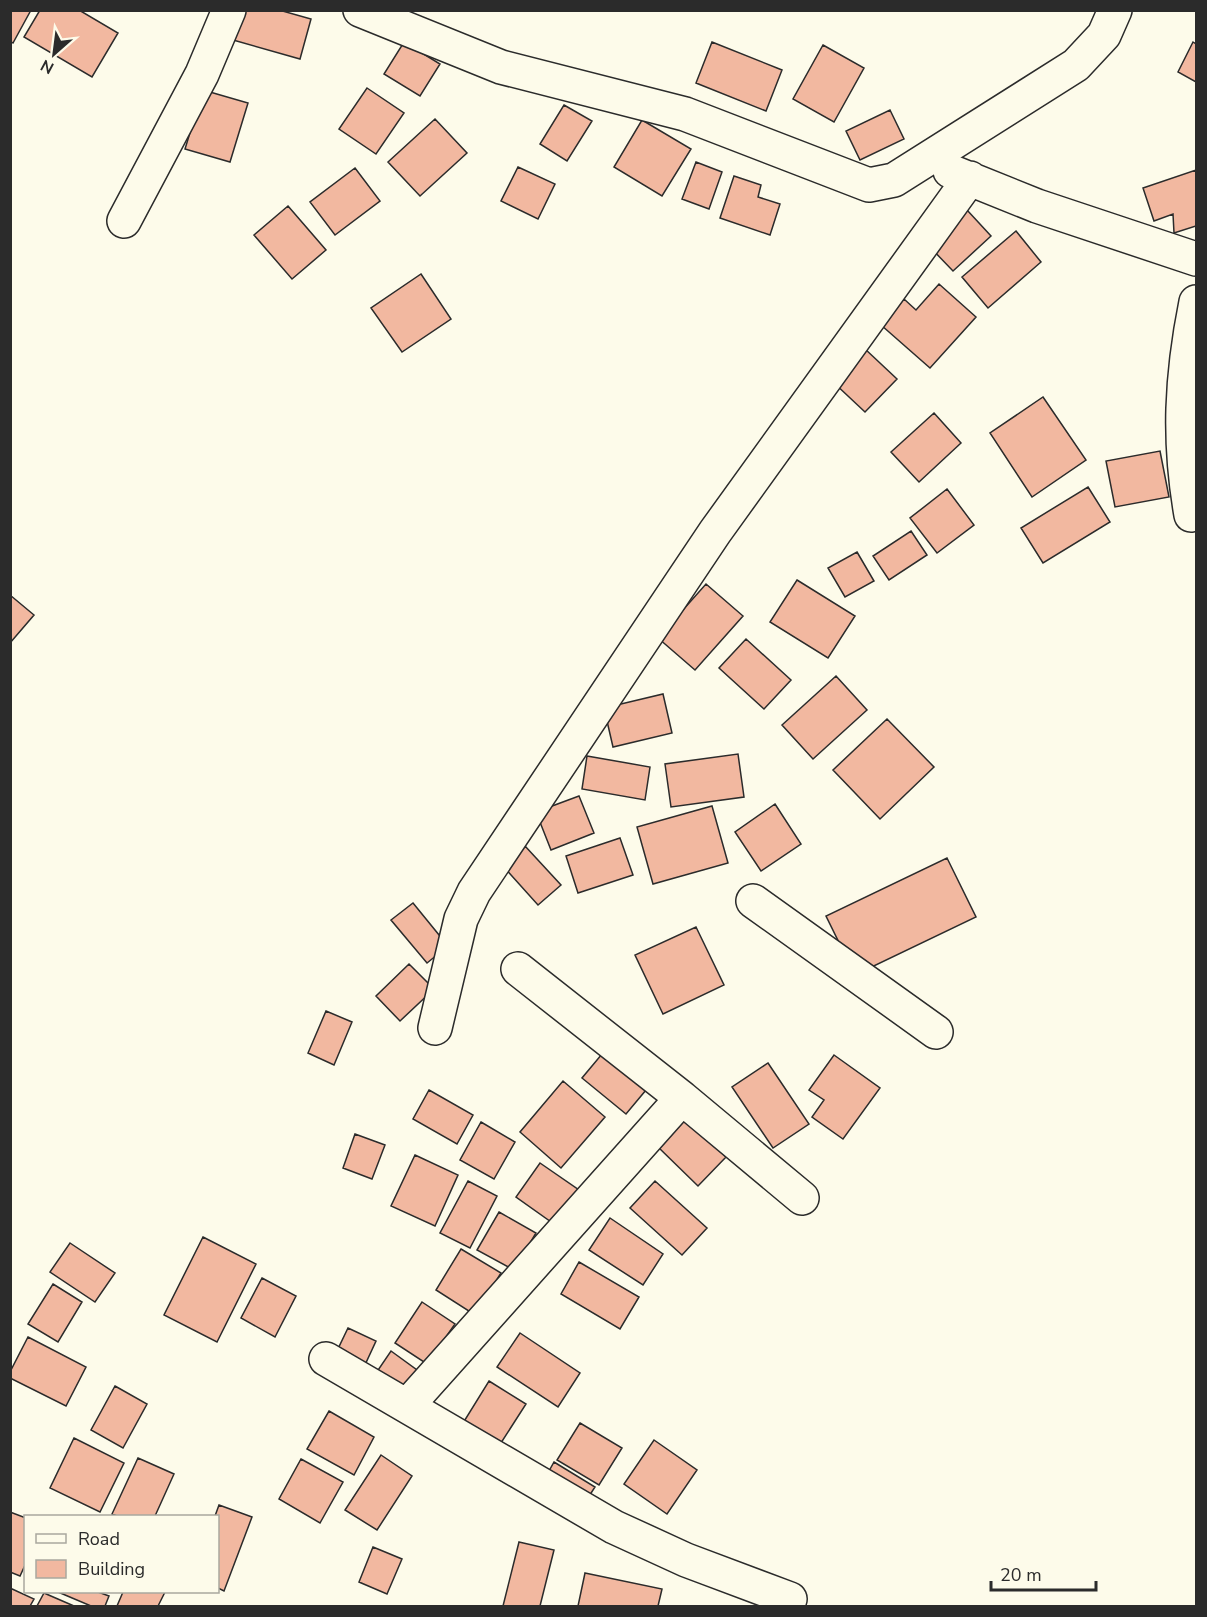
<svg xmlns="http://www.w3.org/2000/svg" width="1207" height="1617" viewBox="0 0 1207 1617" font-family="'Nunito Sans',sans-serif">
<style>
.building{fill:#f2b8a0;stroke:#2b2b2b;stroke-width:1.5}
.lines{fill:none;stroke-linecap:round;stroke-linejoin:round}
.minor-casing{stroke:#2b2b2b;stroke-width:36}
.minor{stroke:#fdfbea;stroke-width:33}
</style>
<rect width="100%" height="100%" fill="#fdfbea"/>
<path class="building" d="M 10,10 L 31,10 L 13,43 L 10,41 Z
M 40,10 L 79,10 L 118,33 L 92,77 L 24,37 Z
M 242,10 L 279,10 L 311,19 L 300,59 L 233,40 Z
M 404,42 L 440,64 L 420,96 L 384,74 Z
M 712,42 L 782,70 L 766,111 L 696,83 Z
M 1193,42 L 1196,44 L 1196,82 L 1178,72 Z
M 823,45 L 864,68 L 834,122 L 793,99 Z
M 367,88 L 404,113 L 376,154 L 339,129 Z
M 203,90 L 248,103 L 230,162 L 185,149 Z
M 564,105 L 592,121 L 567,161 L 540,144 Z
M 890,110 L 904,139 L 860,160 L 846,131 Z
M 435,119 L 467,153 L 420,196 L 388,162 Z
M 642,120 L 691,149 L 662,196 L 614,167 Z
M 696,162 L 722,172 L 709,209 L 682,199 Z
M 518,167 L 555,184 L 538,219 L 501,201 Z
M 355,168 L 380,201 L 335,235 L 310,202 Z
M 1196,170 L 1196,226 L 1174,233 L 1173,214 L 1154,221 L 1143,188 Z
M 734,176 L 761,185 L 758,197 L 780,204 L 770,235 L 720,218 Z
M 288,206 L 326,250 L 292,279 L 254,235 Z
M 967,210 L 991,236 L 953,271 L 929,246 Z
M 1016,231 L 1041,262 L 988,308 L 962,277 Z
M 421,274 L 451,319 L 402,352 L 371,308 Z
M 939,284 L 976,317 L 930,368 L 881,325 L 904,299 L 916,310 Z
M 864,348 L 897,379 L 865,412 L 832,381 Z
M 1043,397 L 1086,460 L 1032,497 L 990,433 Z
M 934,413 L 961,443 L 919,482 L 891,452 Z
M 1160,451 L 1169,497 L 1115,507 L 1106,461 Z
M 1088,487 L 1110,522 L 1043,563 L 1021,528 Z
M 947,489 L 974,525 L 937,553 L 910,518 Z
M 911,531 L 927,555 L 889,580 L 873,556 Z
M 857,552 L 874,581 L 845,597 L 828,568 Z
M 797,580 L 855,616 L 828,658 L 770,622 Z
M 706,584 L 743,616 L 695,670 L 658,638 Z
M 10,595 L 34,615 L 10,643 Z
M 746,639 L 791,680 L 764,709 L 719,668 Z
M 836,676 L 867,710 L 813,759 L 782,725 Z
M 663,694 L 672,733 L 613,747 L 604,708 Z
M 887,719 L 934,767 L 880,819 L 833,770 Z
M 738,754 L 744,797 L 671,807 L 665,764 Z
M 587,756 L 650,767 L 645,800 L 582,789 Z
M 579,796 L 594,833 L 551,850 L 536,812 Z
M 775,804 L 801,844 L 761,871 L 735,832 Z
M 712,806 L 728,863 L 653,884 L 637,827 Z
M 620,838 L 633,875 L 578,893 L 566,856 Z
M 525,846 L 561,885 L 538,905 L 503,866 Z
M 947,858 L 976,917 L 855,975 L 826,916 Z
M 413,903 L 448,946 L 427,963 L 391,920 Z
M 696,927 L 724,985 L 663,1014 L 635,955 Z
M 409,964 L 434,989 L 400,1021 L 376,996 Z
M 326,1011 L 352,1022 L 334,1065 L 308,1053 Z
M 602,1054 L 646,1090 L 626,1114 L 582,1078 Z
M 834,1055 L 880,1088 L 843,1139 L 812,1117 L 824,1100 L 809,1090 Z
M 768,1063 L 809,1124 L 773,1148 L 732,1087 Z
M 563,1081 L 605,1117 L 561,1168 L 520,1132 Z
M 429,1090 L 473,1115 L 457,1144 L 413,1119 Z
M 685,1117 L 726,1157 L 698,1186 L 657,1146 Z
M 481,1122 L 515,1142 L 494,1179 L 460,1160 Z
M 355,1134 L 385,1145 L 372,1179 L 343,1168 Z
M 415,1155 L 458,1175 L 435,1226 L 391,1206 Z
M 540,1163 L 579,1190 L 554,1224 L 516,1197 Z
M 468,1181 L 497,1196 L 470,1248 L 440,1233 Z
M 655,1181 L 707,1228 L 682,1255 L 630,1208 Z
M 499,1212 L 536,1233 L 514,1270 L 477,1250 Z
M 610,1218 L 663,1254 L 643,1285 L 589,1250 Z
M 203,1237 L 256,1264 L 217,1342 L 164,1315 Z
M 70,1243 L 115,1273 L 95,1302 L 50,1272 Z
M 461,1249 L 501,1273 L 475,1315 L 436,1290 Z
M 579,1262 L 639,1297 L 620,1329 L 561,1294 Z
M 262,1278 L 296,1296 L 275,1337 L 241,1318 Z
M 53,1284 L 82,1302 L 58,1342 L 28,1324 Z
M 422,1302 L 455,1324 L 427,1364 L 395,1343 Z
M 348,1328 L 376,1341 L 364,1367 L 336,1353 Z
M 520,1333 L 580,1373 L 558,1407 L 497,1367 Z
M 28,1337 L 86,1367 L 66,1406 L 10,1378 L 10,1372 Z
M 391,1351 L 417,1370 L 401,1394 L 374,1376 Z
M 489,1381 L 526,1404 L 499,1446 L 463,1423 Z
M 115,1386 L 147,1404 L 123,1448 L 91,1430 Z
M 329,1411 L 374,1437 L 354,1475 L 307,1449 Z
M 580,1423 L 622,1448 L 599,1485 L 557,1460 Z
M 74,1438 L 124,1463 L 100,1512 L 50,1488 Z
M 654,1440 L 697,1470 L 667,1514 L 624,1484 Z
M 381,1455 L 412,1476 L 377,1530 L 345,1510 Z
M 138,1458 L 174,1474 L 155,1516 L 117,1516 L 112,1514 Z
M 301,1459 L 343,1482 L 320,1523 L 279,1499 Z
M 554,1462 L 595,1487 L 584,1504 L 544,1480 Z
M 219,1505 L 252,1517 L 224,1591 L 218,1588 L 218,1516 L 215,1516 Z
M 10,1512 L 26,1518 L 26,1563 L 20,1576 L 10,1572 Z
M 519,1542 L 554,1550 L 540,1606 L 503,1606 Z
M 373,1547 L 402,1559 L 387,1594 L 359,1582 Z
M 585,1573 L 662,1589 L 658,1606 L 578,1606 Z
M 10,1588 L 34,1599 L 30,1606 L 10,1606 Z
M 58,1592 L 98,1592 L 109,1596 L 105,1606 L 91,1606 Z
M 123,1592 L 165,1592 L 158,1606 L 117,1606 Z
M 44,1593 L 74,1606 L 37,1606 Z"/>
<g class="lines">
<g class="minor-casing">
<path id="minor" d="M 360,10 L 501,67 L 685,114 L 869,185 L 894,180 L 1076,65 L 1104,35 L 1115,10
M 950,171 L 1037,206 L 1196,259
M 124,221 L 202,74 L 229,10
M 1191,515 C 1178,440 1181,377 1196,302
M 753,901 L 936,1032
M 518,969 L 682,1098 L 802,1198
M 435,1028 L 461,919 L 474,892 L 715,532 L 970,178
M 326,1359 L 614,1527 L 686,1560 L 790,1599
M 407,1406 L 682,1098"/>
</g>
<use href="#minor" class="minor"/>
</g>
<rect width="1207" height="1617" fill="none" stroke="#2b2b2b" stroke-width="24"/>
<rect x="24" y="1515" width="195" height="78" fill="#fdfbea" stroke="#a9a89e" stroke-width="1.5"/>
<rect x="36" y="1534" width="30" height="9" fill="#fdfbea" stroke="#a9a89e" stroke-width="1.5"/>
<text x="78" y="1545" font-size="18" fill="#2b2b2b">Road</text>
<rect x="36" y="1560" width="30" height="18" fill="#f2b8a0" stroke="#a9a89e" stroke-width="1.5"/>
<text x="78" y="1575" font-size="18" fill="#2b2b2b">Building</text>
<g transform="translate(54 54) rotate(208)" stroke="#fdfbea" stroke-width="4.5" paint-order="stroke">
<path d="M0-4.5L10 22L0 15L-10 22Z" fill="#2b2b2b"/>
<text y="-9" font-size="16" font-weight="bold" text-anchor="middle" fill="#2b2b2b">N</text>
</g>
<path d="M991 1581v9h105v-9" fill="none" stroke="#2b2b2b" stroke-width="3"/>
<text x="1000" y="1581" font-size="18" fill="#2b2b2b" stroke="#fdfbea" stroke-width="4.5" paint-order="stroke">20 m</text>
</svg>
